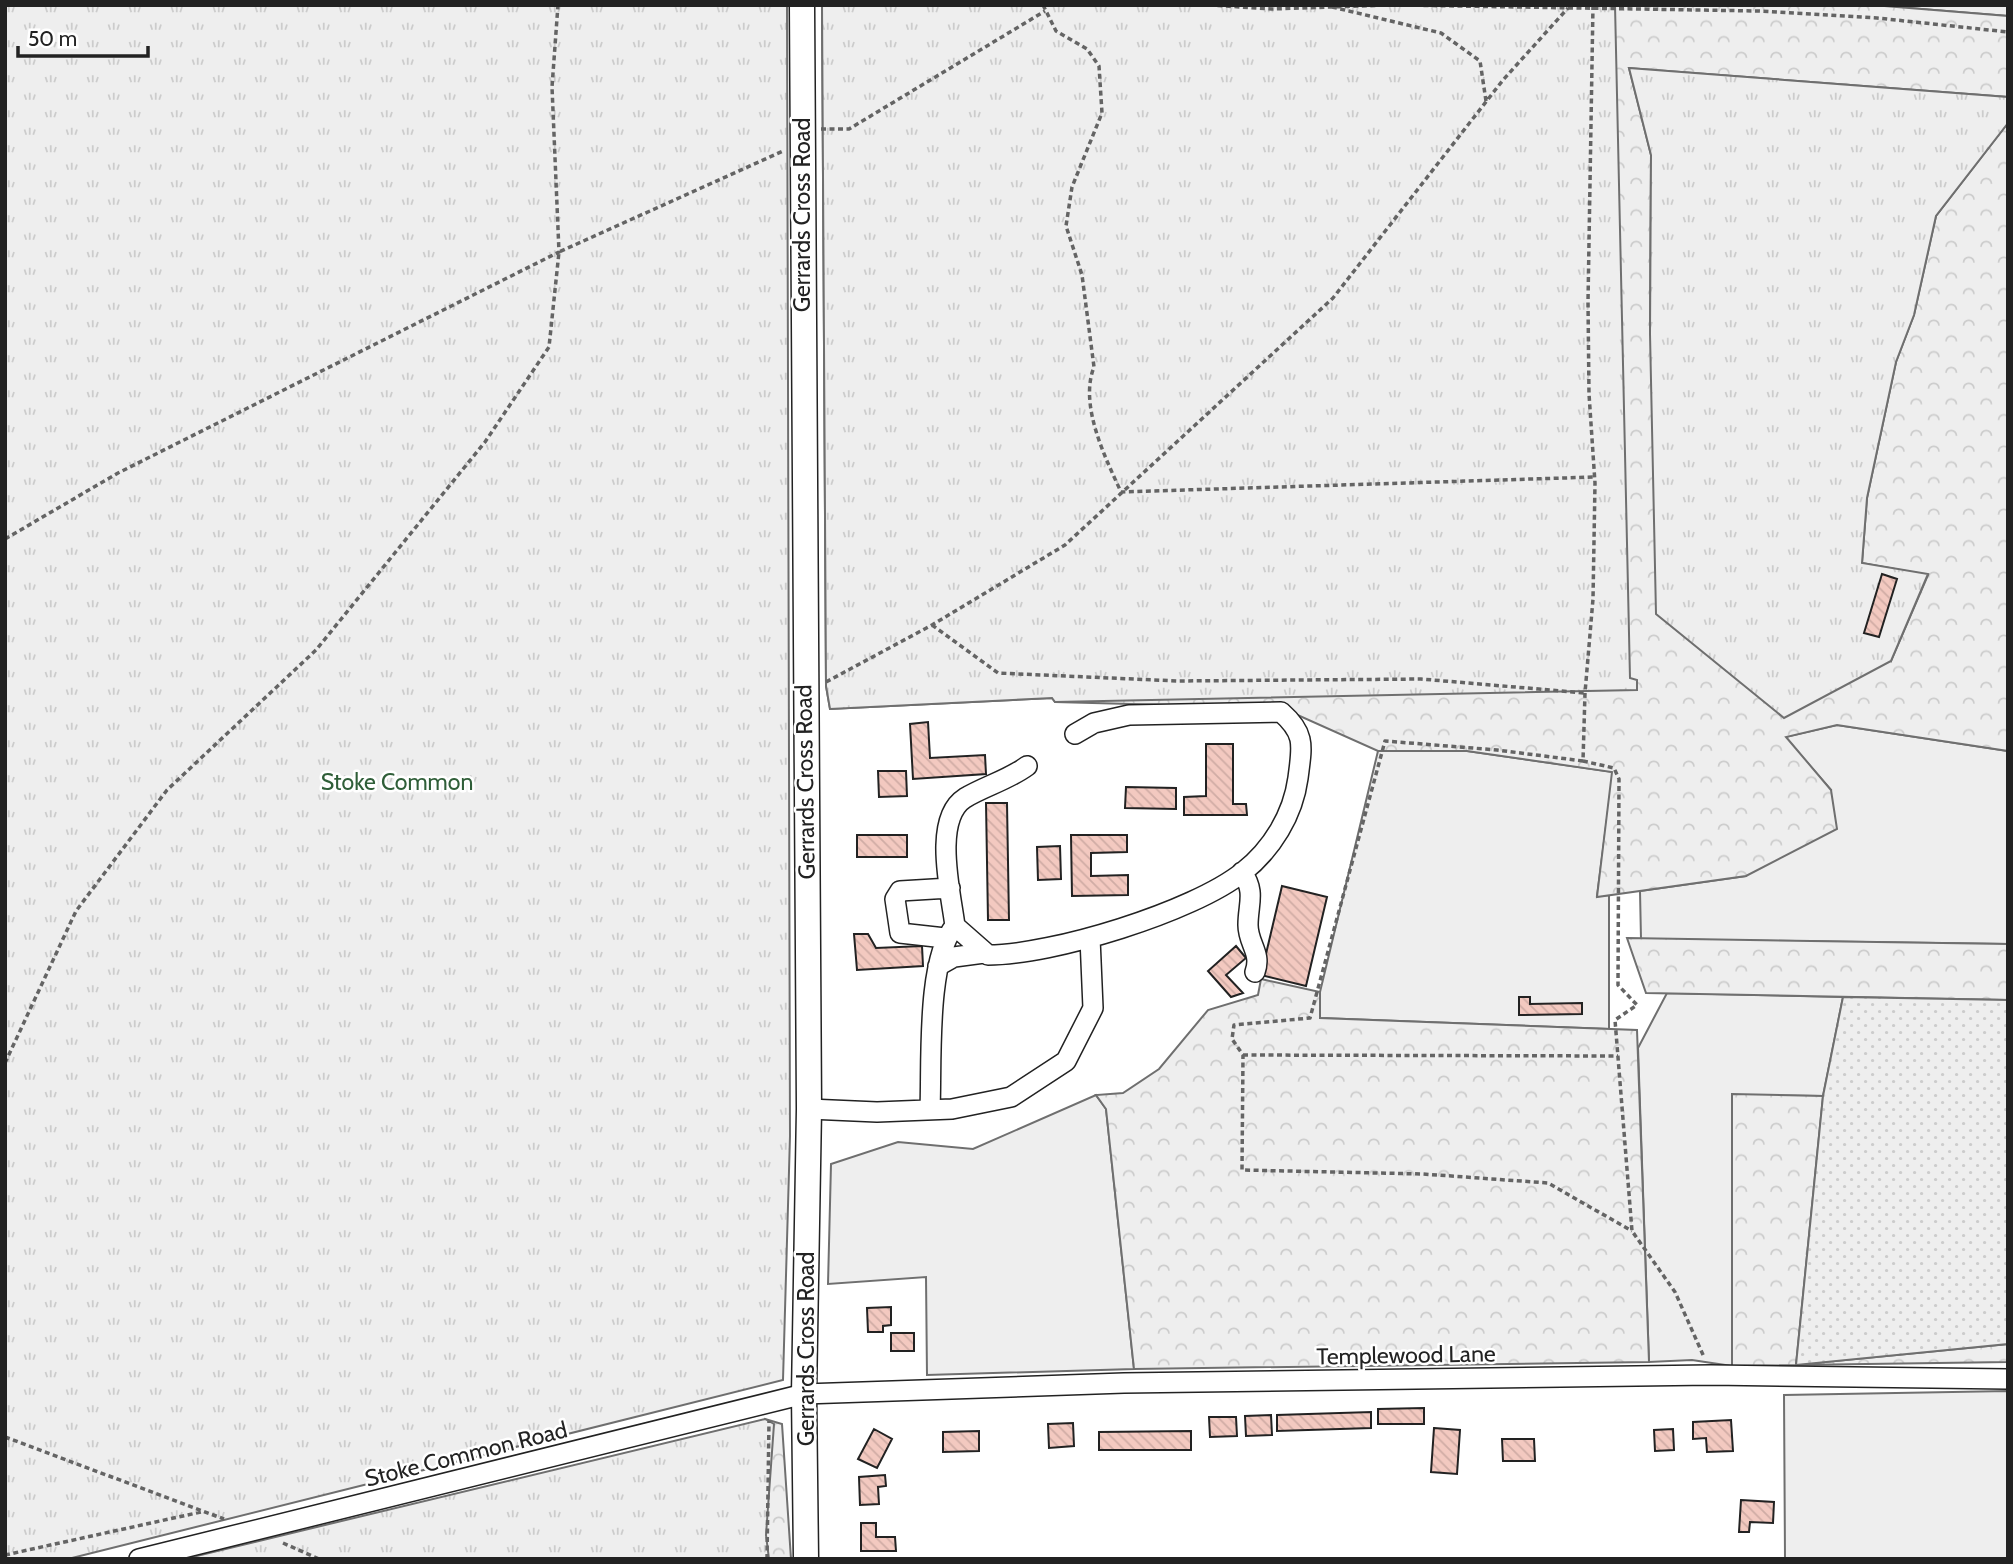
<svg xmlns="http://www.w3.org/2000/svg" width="2013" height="1564" viewBox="0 0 2013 1564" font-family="Cabin,sans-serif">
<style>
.grass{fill:#eee;stroke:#6f6f6f;stroke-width:2}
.forest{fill:url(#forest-crowns);stroke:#6f6f6f;stroke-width:2}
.park{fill:url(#park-tufts);stroke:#6f6f6f;stroke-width:2}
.garden{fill:url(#garden-dots);stroke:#6f6f6f;stroke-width:2}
.building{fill:url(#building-back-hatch);stroke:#222;stroke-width:2}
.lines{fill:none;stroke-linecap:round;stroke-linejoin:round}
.minor-casing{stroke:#222;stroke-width:22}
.major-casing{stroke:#222;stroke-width:27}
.path{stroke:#646464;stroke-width:3.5;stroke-dasharray:5 3.5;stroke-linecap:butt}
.minor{stroke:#fff;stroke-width:19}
.major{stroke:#fff;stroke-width:24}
.labels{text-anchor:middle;stroke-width:5;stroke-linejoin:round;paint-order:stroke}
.street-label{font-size:23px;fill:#222;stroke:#fff}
.park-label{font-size:23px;fill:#2f5e38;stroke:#fff}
</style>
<defs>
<pattern id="forest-crowns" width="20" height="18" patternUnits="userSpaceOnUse" patternTransform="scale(1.75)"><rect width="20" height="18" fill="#eee"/><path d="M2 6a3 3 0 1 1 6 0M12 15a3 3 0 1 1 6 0" fill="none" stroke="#ccc"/></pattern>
<pattern id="park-tufts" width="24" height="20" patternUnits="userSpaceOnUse" patternTransform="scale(1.75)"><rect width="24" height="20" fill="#eee"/><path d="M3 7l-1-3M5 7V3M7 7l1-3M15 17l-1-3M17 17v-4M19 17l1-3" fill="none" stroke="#ccc"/></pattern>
<pattern id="garden-dots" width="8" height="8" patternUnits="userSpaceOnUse" patternTransform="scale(1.75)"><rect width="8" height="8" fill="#eee"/><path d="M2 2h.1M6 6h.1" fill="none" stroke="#ccc" stroke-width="1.8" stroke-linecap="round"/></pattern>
<pattern id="building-back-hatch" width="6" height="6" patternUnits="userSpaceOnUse" patternTransform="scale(1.75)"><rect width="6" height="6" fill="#f3c9c0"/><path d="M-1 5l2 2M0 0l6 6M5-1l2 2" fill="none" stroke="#d0aca5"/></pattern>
</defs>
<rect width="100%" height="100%" fill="#fff"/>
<path class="grass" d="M 1872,5 L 2008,5 L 2008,16 Z
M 1837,725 L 2008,751 L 2008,944 L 1641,939 L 1640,891 L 1746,876 L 1831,790 L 1785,737 Z
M 1378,751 L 1467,751 L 1613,772 L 1597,896 L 1609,895 L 1609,1029 L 1320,1018 L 1320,992 Z
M 1667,993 L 1843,997 L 1823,1096 L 1732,1095 L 1732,1366 L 1692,1360 L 1649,1362 L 1638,1048 Z
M 1096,1095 L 1106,1109 L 1134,1369 L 927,1375 L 926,1277 L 828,1284 L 831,1164 L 898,1142 L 973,1149 Z
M 2008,1391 L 2008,1559 L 1785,1559 L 1784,1395 Z"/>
<path class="forest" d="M 822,5 L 1872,5 L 2008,16 L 2008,97 L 1629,68 L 1651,155 L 1650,334 L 1891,661 L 1928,575 L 1862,563 L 1867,498 L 1896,362 L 1914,315 L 1936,216 L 2008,123 L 2008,751 L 1837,725 L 1786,737 L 1831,790 L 1837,829 L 1746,876 L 1597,897 L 1612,772 L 1467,751 L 1378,751 L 1282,708 L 1055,702 L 1052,698 L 830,709 L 826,686 Z
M 1627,938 L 2008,944 L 2008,1000 L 1646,993 Z
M 1261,979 L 1320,992 L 1320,1018 L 1637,1030 L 1649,1362 L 1134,1369 L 1106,1109 L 1096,1095 L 1123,1093 L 1159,1069 L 1208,1010 L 1258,995 Z
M 1732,1094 L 1823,1096 L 1796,1365 L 2008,1344 L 2008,1362 L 1732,1366 Z
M 765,1419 L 782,1424 L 791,1559 L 734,1559 Z"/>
<path class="park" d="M 5,5 L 787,5 L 790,1136 L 783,1380 L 68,1559 L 5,1559 Z
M 822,5 L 1615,5 L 1630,678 L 1637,680 L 1637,690 L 1055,702 L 1052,698 L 830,709 L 826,686 Z
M 1629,68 L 2008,97 L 2008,123 L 1936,216 L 1914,315 L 1896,362 L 1867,498 L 1862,563 L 1928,574 L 1891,661 L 1784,718 L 1656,614 L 1650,334 L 1651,155 Z
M 765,1419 L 774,1424 L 766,1535 L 769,1559 L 184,1559 Z"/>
<path class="garden" d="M 1843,997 L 2008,1000 L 2008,1344 L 1796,1365 L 1823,1096 Z"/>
<path class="building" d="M 1882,574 L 1897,579 L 1879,637 L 1864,633 Z
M 928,722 L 930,758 L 985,755 L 986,774 L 913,779 L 910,724 Z
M 1206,744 L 1233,744 L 1233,804 L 1246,804 L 1247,815 L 1184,815 L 1184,797 L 1206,796 Z
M 878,771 L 906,771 L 907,796 L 879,797 Z
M 1126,787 L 1176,788 L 1176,809 L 1125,808 Z
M 986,803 L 1007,803 L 1009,920 L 988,920 Z
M 857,835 L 907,835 L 907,857 L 857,857 Z
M 1071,835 L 1127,835 L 1127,852 L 1091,853 L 1091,876 L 1128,875 L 1128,895 L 1072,896 Z
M 1060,846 L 1061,879 L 1038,880 L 1037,847 Z
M 1282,886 L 1327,897 L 1306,986 L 1261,975 Z
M 854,934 L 868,934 L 876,948 L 922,946 L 923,966 L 857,970 Z
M 1236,946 L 1246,958 L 1226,975 L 1243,993 L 1231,997 L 1208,971 Z
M 1519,997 L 1530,997 L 1530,1004 L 1582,1003 L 1582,1014 L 1519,1015 Z
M 891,1307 L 891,1325 L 883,1326 L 883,1332 L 868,1332 L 867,1308 Z
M 891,1333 L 914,1333 L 914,1351 L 891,1351 Z
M 1424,1408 L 1424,1424 L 1378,1424 L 1378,1409 Z
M 1371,1412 L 1371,1428 L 1277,1431 L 1277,1415 Z
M 1271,1415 L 1272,1435 L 1246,1436 L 1245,1416 Z
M 1209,1417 L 1236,1417 L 1237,1436 L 1210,1437 Z
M 1731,1420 L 1733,1451 L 1707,1452 L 1706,1438 L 1693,1439 L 1693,1422 Z
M 1073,1423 L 1074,1446 L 1049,1448 L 1048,1424 Z
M 1434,1428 L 1460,1430 L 1457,1474 L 1431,1472 Z
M 874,1429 L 892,1439 L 877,1468 L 858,1459 Z
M 1673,1429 L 1674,1450 L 1655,1451 L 1654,1430 Z
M 979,1431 L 979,1451 L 943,1452 L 943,1432 Z
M 1191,1431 L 1191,1450 L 1099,1450 L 1099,1432 Z
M 1502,1439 L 1534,1439 L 1535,1461 L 1503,1461 Z
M 885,1475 L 886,1486 L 878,1487 L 879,1504 L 860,1505 L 859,1477 Z
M 1741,1500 L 1774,1502 L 1773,1523 L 1750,1522 L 1749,1532 L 1739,1532 Z
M 861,1523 L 876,1523 L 876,1537 L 895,1537 L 896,1551 L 861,1551 Z"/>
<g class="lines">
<g class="minor-casing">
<path id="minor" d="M 1027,766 C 1008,780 985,786 965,798 C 932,819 951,893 955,926 L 988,955 C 1052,955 1193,912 1243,872 C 1272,849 1293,815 1298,778 C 1302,746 1306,734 1281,712 L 1129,715 L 1094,723 L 1075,734
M 1242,872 C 1256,892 1248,904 1248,925 C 1248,944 1262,953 1255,972
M 945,938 L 900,933 L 895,899 L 900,891 L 950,888
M 938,966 L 954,957 L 984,953
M 809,1109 L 877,1112 L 952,1109 L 1011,1097 L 1066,1061 L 1093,1008 L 1090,938
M 930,1109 C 932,1064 926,959 955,926
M 139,1559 L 804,1394 L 1124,1383 L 1711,1375 L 2008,1379"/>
</g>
<g class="major-casing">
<path id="major" d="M 802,5 L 809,1109 L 804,1394 L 806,1559"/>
</g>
<path class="path" d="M 1043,5 L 1056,31 L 1087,49 L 1099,66 L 1102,113 L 1072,187 L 1066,226 L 1082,275 L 1094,367 C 1079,405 1105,457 1121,492 L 1595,477
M 1209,5 L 1272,9 L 1389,5
M 1398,5 L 1758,11 L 1877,18 L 2008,32
M 1593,5 L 1588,302 L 1589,394 L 1595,483 L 1593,599 L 1585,693 L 1583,761 L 1614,768 L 1619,779 L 1618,985 L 1637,1005 L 1615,1020 L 1632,1231 L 1675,1292 L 1704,1357
M 1332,7 L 1441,33 L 1480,61 L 1486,101
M 821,129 L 849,129 L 1045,11
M 5,539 L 118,473 L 559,252 L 552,87 L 558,5
M 932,625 L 998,673 L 1177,681 L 1421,679 L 1585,693
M 826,682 L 932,625 L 1065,545 L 1333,298 L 1503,80 L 1568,8
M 1583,761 L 1497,750 L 1385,741 L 1310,1018 L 1234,1025 L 1232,1039 L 1243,1055 L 1242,1170 L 1423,1174 L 1548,1183 L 1632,1231
M 1243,1055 L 1618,1056
M 5,1063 L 76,911 L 167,790 L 316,650 L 485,442 L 549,347 L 559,252 L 783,151
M 5,1437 L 224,1519
M 283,1543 L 319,1559
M 5,1555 L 201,1512
M 767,1559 L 769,1421"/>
<use href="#minor" class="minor"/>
<use href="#major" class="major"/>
</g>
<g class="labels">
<g class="street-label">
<text transform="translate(802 215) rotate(-90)" y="8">Gerrards Cross Road</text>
<text transform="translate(805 782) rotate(-91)" y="8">Gerrards Cross Road</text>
<text transform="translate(806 1349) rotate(-90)" y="8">Gerrards Cross Road</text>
<text transform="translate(1406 1355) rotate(-1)" y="8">Templewood Lane</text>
<text transform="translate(466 1454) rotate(-14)" y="8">Stoke Common Road</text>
</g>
<g class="park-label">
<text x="397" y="790">Stoke Common</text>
</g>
</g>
<rect width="2013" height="1564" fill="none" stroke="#222222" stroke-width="14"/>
<path d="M18 46v10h130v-10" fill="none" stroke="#222222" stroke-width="3.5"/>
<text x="28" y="46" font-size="21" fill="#222222" stroke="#ffffff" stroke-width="5" paint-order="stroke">50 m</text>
</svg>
